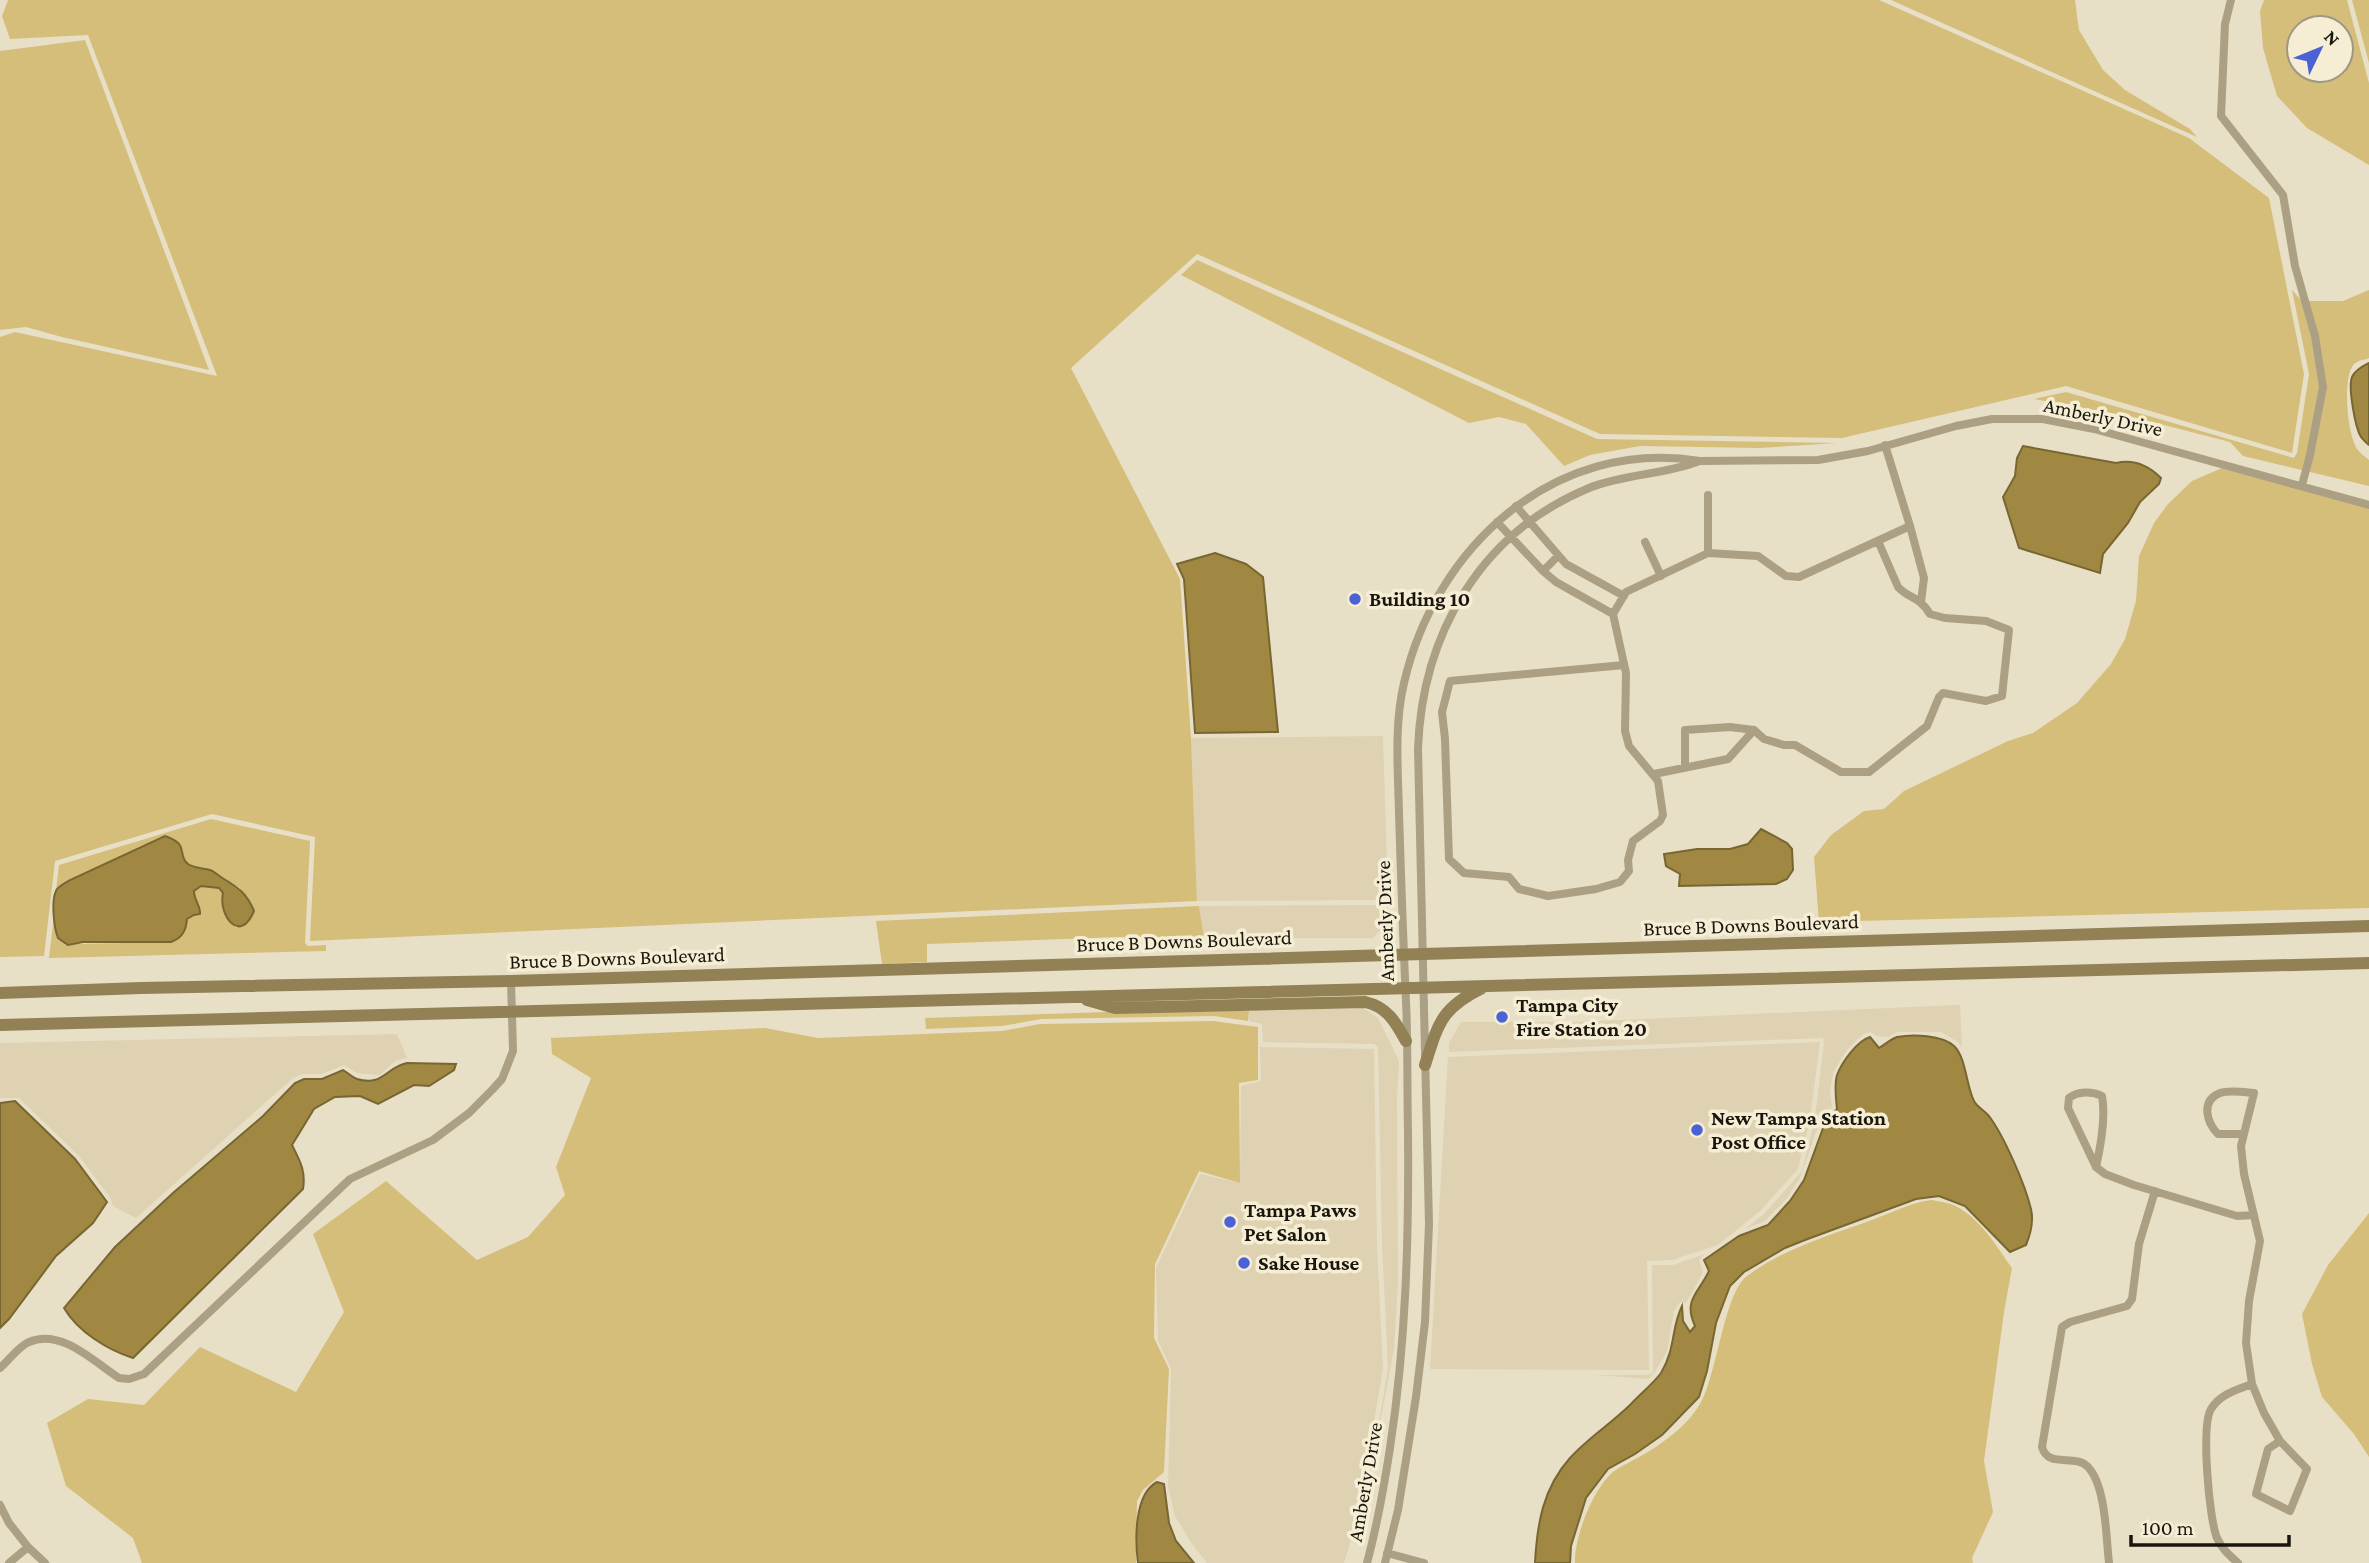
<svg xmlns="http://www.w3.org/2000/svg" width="2369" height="1563" viewBox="0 0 2369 1563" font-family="'Crimson Pro',serif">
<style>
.built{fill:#ded2b3}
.green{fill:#d5be7a;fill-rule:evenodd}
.water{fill:#a08842;stroke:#786632;stroke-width:2}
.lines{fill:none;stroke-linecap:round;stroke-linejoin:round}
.street{stroke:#aba083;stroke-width:8}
.secondary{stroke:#918155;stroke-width:12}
.poi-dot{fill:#4b61d6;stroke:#f5edd4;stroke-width:2.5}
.labels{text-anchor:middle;stroke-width:7;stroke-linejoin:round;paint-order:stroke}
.street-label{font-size:21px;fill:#19160d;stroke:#f5edd4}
.poi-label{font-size:21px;font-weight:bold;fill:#19160d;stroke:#f5edd4;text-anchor:start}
</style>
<rect width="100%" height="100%" fill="#e8dfc7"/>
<path class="built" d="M 1383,736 L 1388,900 L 1197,901 L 1191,738 Z
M 1388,905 L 1385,925 L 1373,938 L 1204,938 L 1199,906 Z
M 1956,1005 L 1960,1005 L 1962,1048 L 1958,1042 L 1941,1032 L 1897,1032 L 1889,1037 L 1877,1036 L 1871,1032 L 1863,1034 L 1846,1051 L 1833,1073 L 1830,1092 L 1832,1107 L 1821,1118 L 1800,1178 L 1787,1198 L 1765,1221 L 1745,1229 L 1764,1214 L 1802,1171 L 1815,1119 L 1824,1042 L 1823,1038 L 1449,1052 L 1449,1043 L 1461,1022 L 1575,1022 Z
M 1363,1008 L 1378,1018 L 1399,1061 L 1397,1100 L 1398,1283 L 1394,1349 L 1370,1477 L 1388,1368 L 1382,1245 L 1378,1047 L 1374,1044 L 1263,1042 L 1262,1024 L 1249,1021 L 1249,1011 Z
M 397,1034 L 407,1058 L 395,1061 L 380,1075 L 357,1073 L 344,1065 L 322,1074 L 303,1074 L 293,1078 L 136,1218 L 113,1206 L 111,1199 L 79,1156 L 19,1098 L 0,1098 L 0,1043 Z
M 1820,1042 L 1810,1119 L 1798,1169 L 1760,1211 L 1718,1245 L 1672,1260 L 1647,1261 L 1649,1370 L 1430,1369 L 1448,1057 Z
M 1260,1047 L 1374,1049 L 1377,1246 L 1383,1369 L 1356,1524 L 1344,1563 L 1207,1563 L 1192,1544 L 1175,1516 L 1168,1486 L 1171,1368 L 1158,1341 L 1156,1268 L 1200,1174 L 1240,1183 L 1241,1086 L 1261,1081 Z
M 1705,1254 L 1699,1260 L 1703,1272 L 1698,1282 L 1686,1303 L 1680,1302 L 1674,1311 L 1667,1351 L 1655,1372 L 1649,1379 L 1596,1375 L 1648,1375 L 1653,1373 L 1652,1265 L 1673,1265 Z"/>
<path class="green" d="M 8,0 L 1879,0 L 2189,138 L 2269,198 L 2304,374 L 2292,453 L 2066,386 L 1842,438 L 1600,434 L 1197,254 L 1071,368 L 1180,579 L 1191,738 L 1197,901 L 310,941 L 315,837 L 212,814 L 55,861 L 44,956 L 0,957 L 0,337 L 15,332 L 217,376 L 88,35 L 10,39 L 2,16 Z
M 1891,0 L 2075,0 L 2079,30 L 2103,70 L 2125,90 L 2190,129 L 2197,137 Z
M 2264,0 L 2347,0 L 2369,83 L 2369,165 L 2307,128 L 2277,96 L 2263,48 L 2260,11 ZM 2299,28 L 2341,28 L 2341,70 L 2299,70 Z
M 2352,0 L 2369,0 L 2369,63 Z
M 85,40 L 209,370 L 62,337 L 26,327 L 0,330 L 0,51 Z
M 1197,260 L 1597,439 L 1837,443 L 1760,448 L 1640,446 L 1590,455 L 1564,466 L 1526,424 L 1499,417 L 1469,423 L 1181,275 Z
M 2292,290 L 2302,301 L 2343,301 L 2369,290 L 2369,358 C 2364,360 2359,360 2354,364 C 2342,377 2347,433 2357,449 C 2360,453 2365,457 2369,460 L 2369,486 L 2243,456 L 2230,442 L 2133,417 L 2034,399 L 2066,392 L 2294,458 L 2297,453 L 2309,374 Z
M 2222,468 L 2369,503 L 2369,908 L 1819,922 L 1814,857 L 1831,835 L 1864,811 L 1884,809 L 1904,791 L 2008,741 L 2033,733 L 2077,703 L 2111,664 L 2125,639 L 2136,601 L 2139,556 L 2154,523 L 2168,504 L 2192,481 Z
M 211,819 L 310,841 L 305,943 L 308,946 L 326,945 L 326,951 L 49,958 L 54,916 L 56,934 L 75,944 L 171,942 C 188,936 181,931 187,920 C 189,916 197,912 201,909 L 194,898 L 194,891 L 200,886 L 218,888 L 223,893 L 225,913 L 236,928 L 240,888 C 230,883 220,874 210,870 C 204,868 194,868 188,864 C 177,856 191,845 165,836 L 70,880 L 56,890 L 59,865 Z
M 1199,906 L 1204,938 L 1120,937 L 927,944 L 927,962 L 882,964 L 876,921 Z
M 1249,1011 L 1248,1021 L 1214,1016 L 1041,1019 L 1002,1026 L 926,1029 L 925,1018 L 1106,1012 Z
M 1213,1021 L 1258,1027 L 1258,1080 L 1239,1083 L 1240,1183 L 1199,1171 L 1155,1264 L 1154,1338 L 1169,1369 L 1164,1472 L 1143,1490 L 1137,1501 L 1136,1563 L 142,1563 L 133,1538 L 66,1486 L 47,1423 L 88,1399 L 144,1405 L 200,1347 L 296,1392 L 344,1312 L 313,1234 L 386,1181 L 477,1260 L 528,1237 L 565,1195 L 556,1167 L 591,1078 L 552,1054 L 551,1038 L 765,1028 L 818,1038 L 1002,1031 L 1040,1024 Z
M 1932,1200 C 1941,1202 1952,1203 1959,1208 C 1982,1221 1997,1247 2012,1268 L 2004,1312 L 1984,1461 L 1993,1512 L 1972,1558 L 1973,1563 L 1575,1563 C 1574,1537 1593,1489 1613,1472 C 1621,1466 1632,1461 1641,1456 C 1662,1444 1687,1426 1700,1404 C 1717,1376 1724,1293 1747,1276 C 1786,1247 1832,1235 1877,1218 C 1896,1211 1912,1202 1932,1200 Z
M 2369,1213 L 2369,1457 L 2354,1434 L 2322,1397 L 2312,1364 L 2302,1314 L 2328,1265 Z"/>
<path class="water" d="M 2369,363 L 2369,445 C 2368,445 2362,438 2361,437 C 2355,427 2348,387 2352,377 C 2355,370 2363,366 2369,363 Z
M 2023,446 L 2116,463 C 2133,459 2148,465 2161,478 L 2159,484 L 2140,502 L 2128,523 L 2103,554 L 2100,573 L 2019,548 L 2003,497 L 2015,476 L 2017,458 Z
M 1215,553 L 1246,564 L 1263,577 L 1278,732 L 1195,733 L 1184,579 L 1177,564 Z
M 1761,829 L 1787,843 L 1792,849 L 1793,870 L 1787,879 L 1776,884 L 1679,886 L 1680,874 L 1666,866 L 1664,854 L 1697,849 L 1730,849 L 1748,844 Z
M 165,836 C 191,845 176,854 188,864 C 193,868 203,868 210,870 C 215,872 219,876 224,879 C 239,888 247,894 254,911 C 240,945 218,915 223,893 L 219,888 L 201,886 L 194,891 C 194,901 201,905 200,914 L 194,915 L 187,919 C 186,931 182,938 171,942 L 83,942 L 68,945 L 58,938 C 54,928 51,901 56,891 C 58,886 66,883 70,880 Z
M 1870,1037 L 1879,1048 C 1884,1045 1891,1039 1897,1037 C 1913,1034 1942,1035 1954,1046 C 1966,1057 1966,1085 1974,1101 C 1977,1107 1984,1110 1989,1116 C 2004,1136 2025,1184 2031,1209 C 2034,1222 2031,1233 2026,1245 L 2010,1252 L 1965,1206 L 1939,1196 L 1916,1199 L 1805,1240 L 1785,1248 L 1744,1272 L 1730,1286 L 1716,1323 L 1707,1371 L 1699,1397 L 1662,1435 L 1635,1454 L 1608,1469 L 1586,1498 L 1571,1546 L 1570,1563 L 1535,1563 C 1537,1524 1543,1488 1570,1458 C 1588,1438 1612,1423 1631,1404 C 1640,1394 1653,1384 1661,1373 C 1676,1348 1671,1328 1682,1306 L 1683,1321 L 1690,1332 L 1695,1326 C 1683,1300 1698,1294 1709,1271 L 1704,1260 L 1739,1236 L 1768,1225 L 1790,1201 L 1804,1180 L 1826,1120 L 1837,1109 C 1836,1098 1834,1086 1837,1075 C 1842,1062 1857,1041 1870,1037 Z
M 407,1063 L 456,1064 L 454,1070 L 429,1086 L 414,1085 L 378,1104 L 360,1096 L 335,1097 L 314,1109 L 292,1145 C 300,1161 306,1171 303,1189 L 133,1358 C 108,1350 78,1332 64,1308 L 115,1247 L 173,1193 L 263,1116 L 295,1083 L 304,1079 L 322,1079 L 343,1070 C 348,1073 352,1077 357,1079 C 383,1087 386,1067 407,1063 Z
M 15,1101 L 75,1159 L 107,1202 L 93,1223 L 56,1256 L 9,1319 L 0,1328 L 0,1103 Z
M 1157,1482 L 1164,1484 L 1169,1523 L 1176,1541 L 1194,1563 L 1138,1563 C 1135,1540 1134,1494 1157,1482 Z"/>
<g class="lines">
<path class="street" d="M 2231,0 L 2225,24 L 2221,116 L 2283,195 L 2295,266 L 2315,336 L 2323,387 L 2310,455 L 2302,485
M 1516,506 L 1566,564 L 1624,596
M 1497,522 L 1543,571 L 1556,582 L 1613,614
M 1910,526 L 1924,578 L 1921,602
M 1645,542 L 1661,576
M 1708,553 L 1708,495
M 1543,571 L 1558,556
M 1624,665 L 1450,681 L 1442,712 L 1445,739 L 1449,859 L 1464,873 L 1509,877 L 1519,889 L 1548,896 L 1596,889 L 1620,882 L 1629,871 L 1628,860 L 1633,841 L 1660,821 L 1663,815 L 1658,781 L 1629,746 L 1625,731 L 1626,673 L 1613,614 L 1626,592 L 1708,553 L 1758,556 L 1786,576 L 1799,577 L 1910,526 L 1885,445
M 1685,766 L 1685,730 L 1730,727 L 1754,730
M 1654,774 L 1728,759 L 1754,730 L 1764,739 L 1784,745 L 1795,745 L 1841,772 L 1869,772 L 1927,726 L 1939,697 L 1943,693 L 1986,701 L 2002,696 L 2009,630 L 1986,621 L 1945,618 L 1930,614 C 1918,595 1909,599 1898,587 L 1878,541
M 2244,1134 L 2218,1134 C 2207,1123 2200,1101 2220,1093 C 2229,1090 2244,1092 2254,1093 L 2241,1146 L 2244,1174 L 2260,1241 L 2249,1301 L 2246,1343 L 2252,1384
M 2096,1167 C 2101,1145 2106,1118 2102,1096 C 2092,1091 2078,1091 2069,1098 L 2068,1108 L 2096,1167 L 2105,1174 L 2134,1185 L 2237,1216 L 2254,1215
M 0,1368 C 9,1360 19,1346 29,1342 C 61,1328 94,1362 119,1378 L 129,1379 L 144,1374 L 350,1179 L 433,1140 L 469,1113 L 492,1090 L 502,1079 L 513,1051 L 511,981
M 0,1505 L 9,1523 L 28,1547
M 1387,1553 L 1424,1563
M 9,1563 L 28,1547 L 45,1563
M 1367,1563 C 1377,1526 1384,1487 1390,1448 C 1406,1343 1409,1238 1408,1131 C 1407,1088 1408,1044 1406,1001 C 1403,938 1401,876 1399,813 C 1398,770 1394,725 1404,683 C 1435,548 1554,437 1700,461 L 1818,460 L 1868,451 L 1956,426 L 1992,419 L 2043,419 L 2094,429 L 2369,505
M 1385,1563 L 1398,1510 L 1416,1397 L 1425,1322 L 1429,1224 L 1418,749 C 1422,635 1480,533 1589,488 C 1624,474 1662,475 1697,462
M 2109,1563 C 2106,1537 2106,1486 2088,1467 C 2075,1453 2048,1469 2042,1447 L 2062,1327 L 2070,1322 L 2127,1306 L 2132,1299 L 2139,1244 L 2155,1191
M 2238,1563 C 2229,1555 2222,1549 2217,1538 C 2209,1519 2201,1426 2211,1409 C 2220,1394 2237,1390 2252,1384 L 2264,1413 L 2280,1441 L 2307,1469 L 2290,1511 L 2256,1494 L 2268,1449 L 2280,1441"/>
<path class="secondary" d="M 0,993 L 141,988 L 511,981 L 2369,926
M 1087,1000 L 1115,1008 L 1365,1002 C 1388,1007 1396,1023 1406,1041
M 0,1025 L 2369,963
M 1425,1065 C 1438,1024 1441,1008 1482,988"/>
</g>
<g class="poi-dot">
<circle cx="1355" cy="599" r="7"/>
<circle cx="1502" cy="1017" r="7"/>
<circle cx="1697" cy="1130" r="7"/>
<circle cx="1230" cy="1222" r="7"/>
<circle cx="1244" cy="1263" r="7"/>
</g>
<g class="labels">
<g class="street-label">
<text transform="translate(2103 417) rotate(12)" y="7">Amberly Drive</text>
<text transform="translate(1385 921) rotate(-92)" y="7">Amberly Drive</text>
<text transform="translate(1751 925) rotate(-2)" y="7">Bruce B Downs Boulevard</text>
<text transform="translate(1184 941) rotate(-2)" y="7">Bruce B Downs Boulevard</text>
<text transform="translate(617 958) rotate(-2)" y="7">Bruce B Downs Boulevard</text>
<text transform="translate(1365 1482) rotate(-80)" y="7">Amberly Drive</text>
</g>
<g class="poi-label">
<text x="1369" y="606">Building 10</text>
<text x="1516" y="1012">Tampa City<tspan x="1516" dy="24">Fire Station 20</tspan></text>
<text x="1711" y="1125">New Tampa Station<tspan x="1711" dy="24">Post Office</tspan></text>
<text x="1244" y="1217">Tampa Paws<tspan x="1244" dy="24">Pet Salon</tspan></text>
<text x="1258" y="1270">Sake House</text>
</g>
</g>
<g transform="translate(2320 49) rotate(47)"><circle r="33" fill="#f5edd4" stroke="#9d9784" stroke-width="2"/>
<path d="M0-5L12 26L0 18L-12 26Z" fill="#4b61d6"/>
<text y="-10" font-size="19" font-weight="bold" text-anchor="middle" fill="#19160d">N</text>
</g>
<path d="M2131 1535v10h158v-10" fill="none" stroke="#19160d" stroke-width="3.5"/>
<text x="2142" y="1535" font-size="21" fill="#19160d" stroke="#f5edd4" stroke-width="5" paint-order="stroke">100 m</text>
</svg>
